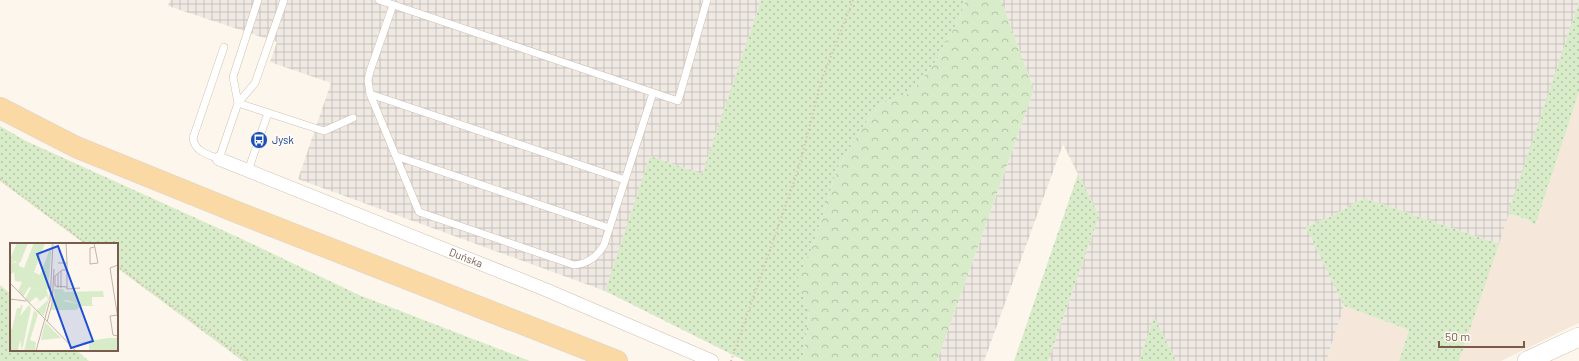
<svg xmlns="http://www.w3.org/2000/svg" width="1579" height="361" viewBox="0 0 1579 361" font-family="Barlow,sans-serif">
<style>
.residential{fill:#f5e8da}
.industrial{fill:url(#industrial-grid)}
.grass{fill:url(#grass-dots)}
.forest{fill:url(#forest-crowns)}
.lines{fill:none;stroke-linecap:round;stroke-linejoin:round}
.lane-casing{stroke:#d1beb0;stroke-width:8}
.street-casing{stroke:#d1beb0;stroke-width:14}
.secondary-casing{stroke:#d6c0b0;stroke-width:20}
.primary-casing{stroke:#dad1cd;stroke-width:22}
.path{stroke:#d9b8a5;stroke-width:2;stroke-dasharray:1 3;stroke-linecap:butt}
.lane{stroke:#fff;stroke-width:7}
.street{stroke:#fff;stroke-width:13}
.secondary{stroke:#fff;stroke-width:19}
.primary{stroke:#fbd9a5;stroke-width:21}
.labels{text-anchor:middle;stroke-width:3.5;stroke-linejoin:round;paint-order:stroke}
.transit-label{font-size:11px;fill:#164399;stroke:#fffaf3;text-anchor:start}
.street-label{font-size:11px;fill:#7a5c4d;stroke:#fffaf3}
.inset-road{fill:none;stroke:#c5b3a7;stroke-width:1}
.view{fill:#1d4ed8;fill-opacity:0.15;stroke:#1d4ed8;stroke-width:2}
.inset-edge{fill:none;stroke:#7a5c4d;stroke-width:2}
</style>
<defs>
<pattern id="industrial-grid" width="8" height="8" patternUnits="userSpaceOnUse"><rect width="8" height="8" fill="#efe9e4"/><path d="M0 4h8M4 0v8" fill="none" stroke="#c7c0bb"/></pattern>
<pattern id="grass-dots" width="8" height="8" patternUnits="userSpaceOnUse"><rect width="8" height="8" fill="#d8ecc9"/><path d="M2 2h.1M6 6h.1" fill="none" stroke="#b4c2a5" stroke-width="1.8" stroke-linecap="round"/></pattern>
<pattern id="forest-crowns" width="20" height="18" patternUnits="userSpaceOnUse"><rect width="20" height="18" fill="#d8ecc9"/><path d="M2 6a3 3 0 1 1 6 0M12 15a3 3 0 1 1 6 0" fill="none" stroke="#b4c2a5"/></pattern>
</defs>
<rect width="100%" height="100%" fill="#fdf6ec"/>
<path class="residential" d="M 1579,92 L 1579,323 L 1501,361 L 1459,361 L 1508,213 L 1529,220 L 1535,226 Z
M 1344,306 L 1409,330 L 1399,361 L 1326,361 Z"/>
<path class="industrial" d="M 170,0 L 761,0 L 702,174 L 650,156 L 605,291 L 298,179 L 331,83 L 270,62 L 277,42 L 168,6 Z
M 1001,0 L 1579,0 L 1579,2 L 1499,244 L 1364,198 L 1332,216 L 1306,227 L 1344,306 L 1326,361 L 1176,361 L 1154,318 L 1139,361 L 1048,361 L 1099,216 L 1063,144 L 984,361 L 937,361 L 1034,90 Z"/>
<path class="grass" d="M 761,0 L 966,0 L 960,17 L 938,58 L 912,92 L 880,104 L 864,125 L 838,167 L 813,245 L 798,280 L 809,315 L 803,356 L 799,361 L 745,361 L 605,291 L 650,156 L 702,174 Z
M 1579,2 L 1579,92 L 1535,226 L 1529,220 L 1508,213 Z
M 0,126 L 26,141 L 242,239 L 359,295 L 530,361 L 243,361 L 117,268 L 117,244 L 85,244 L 0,181 Z
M 1078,174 L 1099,216 L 1048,361 L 1014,361 Z
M 1364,198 L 1499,244 L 1459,361 L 1399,361 L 1409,330 L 1344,306 L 1306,227 L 1332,216 Z
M 0,285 L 11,294 L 11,350 L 76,350 L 89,361 L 0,361 Z
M 1154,317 L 1176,361 L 1139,361 Z"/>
<path class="forest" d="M 966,0 L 1001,0 L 1034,90 L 937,361 L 799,361 L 803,356 L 809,315 L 797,280 L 813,245 L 838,167 L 864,125 L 880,104 L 912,92 L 938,58 L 960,17 Z"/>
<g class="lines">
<g class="lane-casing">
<path id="lane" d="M 379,0 L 678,101 L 707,0
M 393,5 L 370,71 L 368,80 L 370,94 L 419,212 L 574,265 C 588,264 597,257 604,245 L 653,93
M 224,47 L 193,138 C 195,152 207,154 219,159 L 238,103 L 324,131 L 353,118
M 370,94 L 625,180
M 238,103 L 255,83 L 284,0
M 238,103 L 233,77 L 258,0
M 396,156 L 609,228
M 248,171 L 268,113"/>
</g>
<g class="street-casing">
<g id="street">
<path id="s1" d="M 219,159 L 544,289 L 712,361"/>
</g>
</g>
<g class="secondary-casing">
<path id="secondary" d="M 1527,361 L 1579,337"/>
</g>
<g class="primary-casing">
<path id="primary" d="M 0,108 L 76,147 L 234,211 L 617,361"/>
</g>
<path class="path" d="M 0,179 L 87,244
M 117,266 L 249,361
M 731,361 L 798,170 L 822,79 L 853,0"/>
<use href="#lane" class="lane"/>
<use href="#street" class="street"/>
<use href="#secondary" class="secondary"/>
<use href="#primary" class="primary"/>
</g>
<defs>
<g id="bus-disc" transform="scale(0.9)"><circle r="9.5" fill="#1a4fb4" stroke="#fffaf3"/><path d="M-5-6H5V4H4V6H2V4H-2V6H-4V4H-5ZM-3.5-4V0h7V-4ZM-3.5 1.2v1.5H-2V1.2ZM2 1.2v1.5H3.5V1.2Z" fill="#fff"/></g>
</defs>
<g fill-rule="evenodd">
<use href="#bus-disc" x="259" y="140"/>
</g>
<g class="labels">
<g class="transit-label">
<text x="272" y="144">Jysk</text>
</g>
<g class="street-label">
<text dy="4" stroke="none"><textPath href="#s1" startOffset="266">Duńska</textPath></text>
</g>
</g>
<g transform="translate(10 243)">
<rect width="108" height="108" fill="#fdf6ec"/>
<path d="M 24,0 L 35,0 L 24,29 L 30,32 L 42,0 L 38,46 L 27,47 L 19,44 L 13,54 L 8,48 L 12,39 L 5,38 L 4,29 L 0,32 L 0,17 L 3,17 L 2,21 L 9,18 L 9,23 L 14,25 ZM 44,46 L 53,46 L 54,49 L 93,48 L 94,54 L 82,54 L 82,61 L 68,61 L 57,57 L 45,59 ZM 38,51 L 39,56 L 34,73 L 26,68 L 38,57 L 37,53 L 22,64 ZM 11,62 L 13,62 L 10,73 L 19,62 L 21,65 L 12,108 L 10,97 L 8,108 L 0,108 L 0,86 L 2,86 L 7,65 L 10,65 ZM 24,67 L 28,71 L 20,97 L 26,99 L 25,108 L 14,108 ZM 35,79 L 51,95 L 31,97 ZM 98,95 L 108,95 L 108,108 L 79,108 L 79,100 L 68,100 Z" fill="#d8ecc9"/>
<path d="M 7,0 L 18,0 L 10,20 L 5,18 L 3,22 L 3,17 L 0,16 ZM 21,45 L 27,47 L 36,45 L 38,51 L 30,58 L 26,54 L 19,60 L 15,56 ZM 49,57 L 68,61 L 80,60 L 84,63 L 71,63 L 66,67 L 41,67 L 43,58 Z" fill="#d8ecc9"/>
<path class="inset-road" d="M 84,0 L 88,20 L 80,21 L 80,5 L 85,4M 48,20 L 57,20 L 56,0M 57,20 L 57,46 L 70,45M 108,22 L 100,25 L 108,76M 57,27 L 52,27 L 45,33 L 45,43 L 57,44M 51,28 L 51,45M 48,31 L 48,45M 0,40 L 66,108M 0,56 L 16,58M 108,72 L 100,73 L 103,92 L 108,93M 37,79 L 42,61 L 44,26M 26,108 L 40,57 L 43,0"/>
<path class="view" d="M 48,3 L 83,98 L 61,105 L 27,11 Z"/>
<rect width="108" height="108" class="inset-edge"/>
</g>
<path d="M1439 341v6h85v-6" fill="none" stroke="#7a5c4d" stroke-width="2"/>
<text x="1445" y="341" font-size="12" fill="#7a5c4d" stroke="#fffaf3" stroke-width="3" paint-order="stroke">50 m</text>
</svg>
